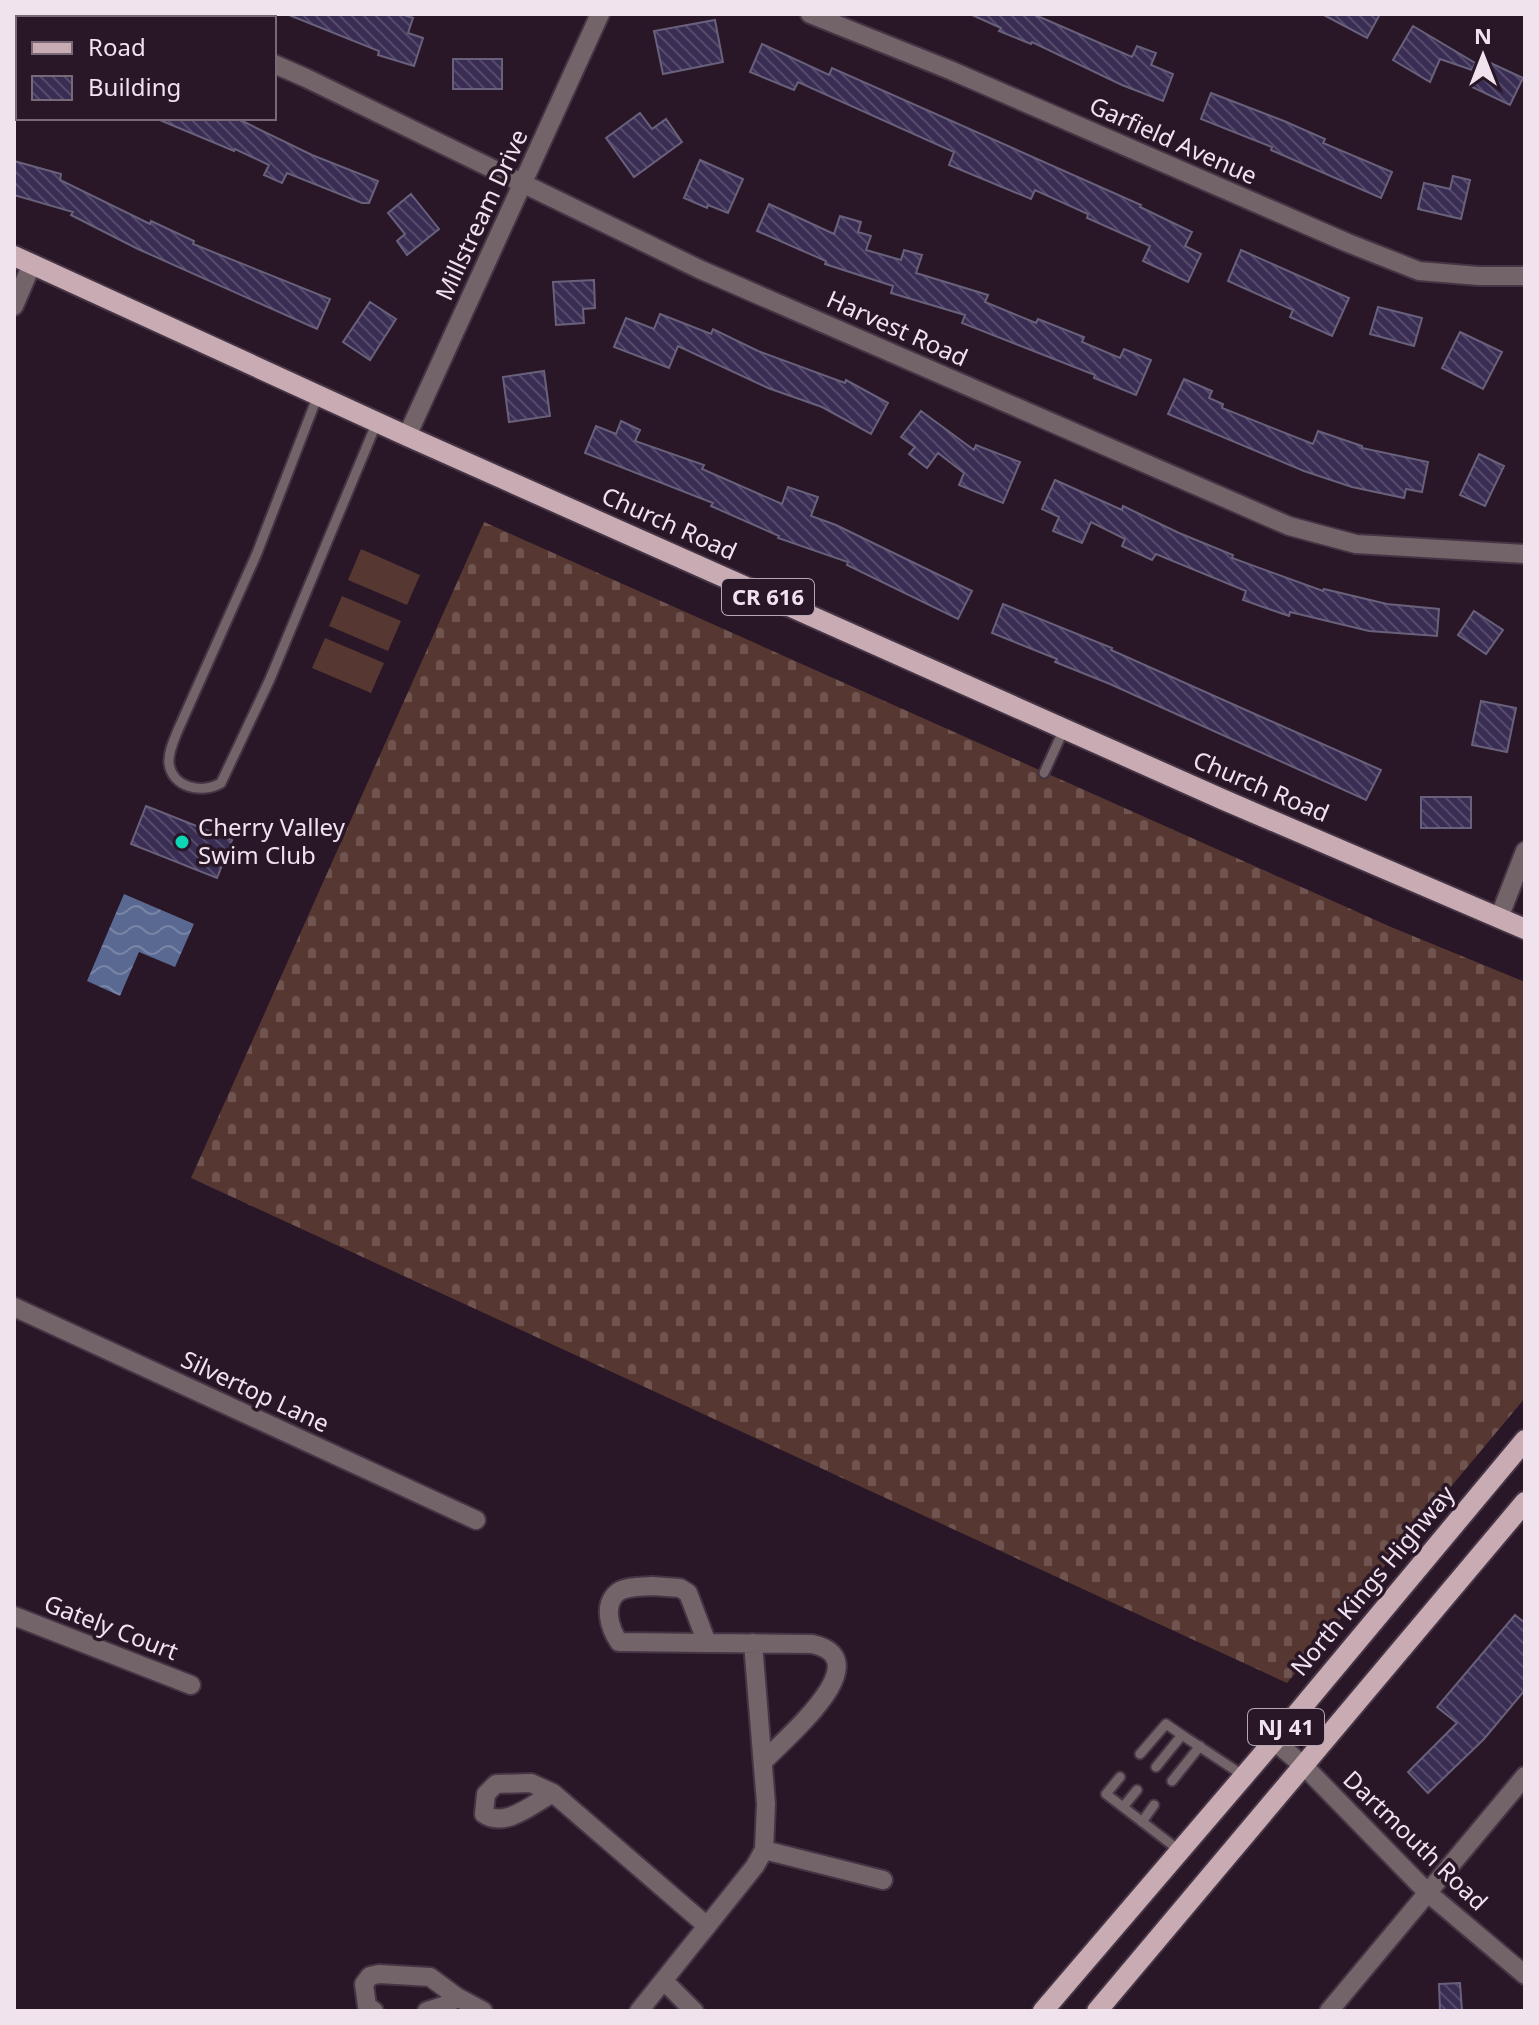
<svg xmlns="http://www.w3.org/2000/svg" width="1539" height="2025" viewBox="0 0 1539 2025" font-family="'Noto Sans',sans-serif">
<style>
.grass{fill:#563731}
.cemetery{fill:url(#cemetery-stones)}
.water{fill:url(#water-waves)}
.building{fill:url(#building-back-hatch);stroke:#69617b;stroke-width:2}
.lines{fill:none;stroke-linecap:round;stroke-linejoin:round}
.service-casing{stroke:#453444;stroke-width:13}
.minor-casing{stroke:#453444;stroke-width:22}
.primary-casing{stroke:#453444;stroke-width:24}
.service{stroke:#726468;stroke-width:9}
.minor{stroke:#726468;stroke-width:18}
.primary{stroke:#c8abb3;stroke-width:20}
.poi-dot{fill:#0dd5b5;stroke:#291728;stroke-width:3}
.labels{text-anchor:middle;stroke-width:7;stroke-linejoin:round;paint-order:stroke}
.shield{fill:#291728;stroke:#b4a6b3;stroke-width:2}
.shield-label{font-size:22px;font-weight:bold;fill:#f0e3ee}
.street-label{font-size:24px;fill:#f0e3ee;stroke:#291728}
.poi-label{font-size:24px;fill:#f0e3ee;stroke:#291728;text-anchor:start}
</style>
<defs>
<pattern id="cemetery-stones" width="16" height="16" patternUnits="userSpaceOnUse" patternTransform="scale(2)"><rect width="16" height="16" fill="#563731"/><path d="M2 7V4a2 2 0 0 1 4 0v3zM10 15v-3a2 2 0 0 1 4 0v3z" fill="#6f544f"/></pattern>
<pattern id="water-waves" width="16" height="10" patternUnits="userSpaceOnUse" patternTransform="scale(2)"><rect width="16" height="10" fill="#596992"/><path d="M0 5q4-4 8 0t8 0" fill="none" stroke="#7985a7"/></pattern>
<pattern id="building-back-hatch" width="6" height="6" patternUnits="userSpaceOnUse" patternTransform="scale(2)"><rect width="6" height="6" fill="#3a2d53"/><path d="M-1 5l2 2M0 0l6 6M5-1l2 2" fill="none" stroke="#574b6c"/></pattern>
</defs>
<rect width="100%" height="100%" fill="#291728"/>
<path class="grass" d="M 361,549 L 420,575 L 407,605 L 348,580 Z
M 342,596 L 401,621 L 388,651 L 329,626 Z
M 325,638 L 384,663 L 371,693 L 312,668 Z"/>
<path class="cemetery" d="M 484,522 L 1391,927 L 1525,982 L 1525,1398 L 1287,1683 L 191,1178 Z"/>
<path class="water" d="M 124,894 L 194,924 L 175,967 L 139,952 L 120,996 L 87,981 Z"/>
<path class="building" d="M 401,14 L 413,18 L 408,33 L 423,38 L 414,66 L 378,55 L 379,51 L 289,15 Z
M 970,14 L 1033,14 L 1132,57 L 1137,46 L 1156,53 L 1151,65 L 1173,74 L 1163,101 L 1122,85 L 1032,42 L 1031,44 L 999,31 L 1001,28 Z
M 1322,14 L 1380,14 L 1367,38 Z
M 715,20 L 723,62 L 663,74 L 654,31 Z
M 1413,26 L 1475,63 L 1472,70 L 1440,59 L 1430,82 L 1393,60 Z
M 762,44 L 829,75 L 832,68 L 1141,205 L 1140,207 L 1192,232 L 1185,246 L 1201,254 L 1188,282 L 1143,261 L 1150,246 L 1087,218 L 1088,214 L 1035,190 L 1031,199 L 949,165 L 954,152 L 798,82 L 794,90 L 750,72 Z
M 453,59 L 502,59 L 502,89 L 453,89 Z
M 1482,59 L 1523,78 L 1510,105 L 1470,86 Z
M 1211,93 L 1284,121 L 1325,139 L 1323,143 L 1392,172 L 1381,198 L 1271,150 L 1272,147 L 1201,119 Z
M 640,113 L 652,129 L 666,119 L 682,142 L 634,177 L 606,138 Z
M 155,118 L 236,118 L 312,155 L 378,181 L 369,203 L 362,203 L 287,173 L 282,183 L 264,175 L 269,165 L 235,149 L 234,151 Z
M 700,160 L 743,179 L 728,213 L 708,205 L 707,208 L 684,198 Z
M 14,161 L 61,174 L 60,180 L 150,224 L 151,221 L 194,241 L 193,244 L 330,299 L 317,329 L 138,249 L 71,215 L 73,212 L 14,195 Z
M 1453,176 L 1470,180 L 1461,219 L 1418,209 L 1424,183 L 1450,189 Z
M 411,194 L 439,229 L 407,255 L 397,241 L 405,234 L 388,213 Z
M 769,204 L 834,234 L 840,216 L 861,222 L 858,232 L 871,236 L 866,250 L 901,260 L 904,250 L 922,255 L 916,273 L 988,295 L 985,302 L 1036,323 L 1038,319 L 1084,337 L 1082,342 L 1120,358 L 1124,349 L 1151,360 L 1136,395 L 1094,378 L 1095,375 L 962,323 L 965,315 L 891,293 L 893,286 L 825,264 L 826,261 L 757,231 Z
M 1241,250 L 1349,298 L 1332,336 L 1290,317 L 1293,310 L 1228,281 Z
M 594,280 L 595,308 L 583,309 L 584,323 L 556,325 L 553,282 Z
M 370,302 L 396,319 L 370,360 L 343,342 Z
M 1378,307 L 1422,318 L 1414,346 L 1370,334 Z
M 660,314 L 711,334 L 713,329 L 758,351 L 845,383 L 846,380 L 888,403 L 871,434 L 822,407 L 768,388 L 678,346 L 669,368 L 614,347 L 626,318 L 654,329 Z
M 1460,332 L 1502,352 L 1483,389 L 1442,368 Z
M 544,371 L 550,416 L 509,422 L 503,377 Z
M 1184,379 L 1212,391 L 1209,398 L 1223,404 L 1222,408 L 1313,444 L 1318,431 L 1362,446 L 1362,448 L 1428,462 L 1422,492 L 1406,489 L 1404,498 L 1352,487 L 1304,471 L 1168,414 Z
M 921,411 L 974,450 L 976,445 L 1020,462 L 1003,503 L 959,485 L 964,473 L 938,453 L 927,468 L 909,454 L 915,447 L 901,437 Z
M 621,421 L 640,430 L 635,441 L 704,465 L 702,469 L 782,504 L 788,487 L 818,497 L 811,516 L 836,525 L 972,591 L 958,619 L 847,565 L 848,562 L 778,538 L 779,536 L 711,506 L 713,503 L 585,453 L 596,426 L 616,434 Z
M 1479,454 L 1504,466 L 1485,506 L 1460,495 Z
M 1055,480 L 1122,510 L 1123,506 L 1179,533 L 1233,555 L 1232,558 L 1323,591 L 1324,589 L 1387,604 L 1439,609 L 1437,636 L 1369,631 L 1290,612 L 1289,616 L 1243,600 L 1246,591 L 1156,554 L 1152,560 L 1122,546 L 1125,539 L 1091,522 L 1082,543 L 1053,531 L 1059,517 L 1042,509 Z
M 1003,604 L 1112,648 L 1111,650 L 1381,770 L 1366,800 L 1110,684 L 1055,662 L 1057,659 L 992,633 Z
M 1474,611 L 1503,630 L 1486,654 L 1458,635 Z
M 1481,701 L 1516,708 L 1507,752 L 1472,745 Z
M 1421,797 L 1471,797 L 1471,828 L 1421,828 Z
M 146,806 L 232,840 L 217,878 L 131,844 Z
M 1515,1615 L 1525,1623 L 1525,1690 L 1484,1739 L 1428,1793 L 1408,1772 L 1457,1723 L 1437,1707 Z
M 1460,1983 L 1462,2011 L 1440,2011 L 1439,1984 Z"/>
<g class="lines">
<g class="service-casing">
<path id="service" d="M 318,395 L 257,553 L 178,730 C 174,740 168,753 169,763 C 172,788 202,794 221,783 L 270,679 L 377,422
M 1044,773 L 1064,729
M 1140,1754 L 1166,1724 L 1182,1735
M 1156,1767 L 1182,1735 L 1244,1776
M 1120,1777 L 1106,1794 L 1123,1807
M 1172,1781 L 1200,1746
M 1137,1790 L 1123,1807 L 1180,1851
M 1142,1822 L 1154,1805"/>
</g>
<g class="minor-casing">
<path id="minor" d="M 150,14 L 160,18
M 810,14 L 950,70 L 1348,243 L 1419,271 L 1479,276 L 1525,276
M 274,64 L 306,78 L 699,269 L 1289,526 L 1356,544 L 1525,554
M 14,306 L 32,264
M 407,436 L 600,14
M 1499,918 L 1525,851
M 14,1307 L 476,1520
M 652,1586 L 680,1588 L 688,1593 L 707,1643 L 619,1642 C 610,1629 602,1605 618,1592 C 627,1586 641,1587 652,1586 Z
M 14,1616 L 191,1685
M 707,1643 L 812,1644 C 882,1659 784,1739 763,1762
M 1274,1741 L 1304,1766 L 1428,1893 L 1525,1975
M 531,1783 L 553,1793 C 534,1803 505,1829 484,1814 L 486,1794 L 496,1784 Z
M 553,1793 L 707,1926
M 764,1850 L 883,1880
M 664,1981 L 694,2011
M 457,1997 L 483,2011
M 374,2011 L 367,2006 L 364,1984 L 370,1976 L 379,1974 L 430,1977 L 457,1997 L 446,2005 L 427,2011
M 639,2011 L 755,1866 L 764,1850 L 766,1804 L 753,1643
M 1329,2011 L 1525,1776"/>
</g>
<g class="primary-casing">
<path id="primary" d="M 14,256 L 407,436 L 1224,800 L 1525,929
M 1043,2011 L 1274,1741 L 1525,1440
M 1097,2011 L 1525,1502"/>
</g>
<use href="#service" class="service"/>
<use href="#minor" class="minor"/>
<use href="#primary" class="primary"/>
</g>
<circle class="poi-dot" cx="182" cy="842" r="8"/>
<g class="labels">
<g class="shield">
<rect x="722" y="579" width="92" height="36" rx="6"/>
<rect x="1248" y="1709" width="76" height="36" rx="6"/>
</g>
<g class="shield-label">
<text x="768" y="605">CR 616</text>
<text x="1286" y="1735">NJ 41</text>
</g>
<g class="street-label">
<text transform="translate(1173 141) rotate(24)" y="8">Garfield Avenue</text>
<text transform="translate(482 215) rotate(-65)" y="8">Millstream Drive</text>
<text transform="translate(897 329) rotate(24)" y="8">Harvest Road</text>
<text transform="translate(669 524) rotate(24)" y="8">Church Road</text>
<text transform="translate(1261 787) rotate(23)" y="8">Church Road</text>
<text transform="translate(255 1392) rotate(25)" y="8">Silvertop Lane</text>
<text transform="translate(1373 1581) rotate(-50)" y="8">North Kings Highway</text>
<text transform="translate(111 1628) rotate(21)" y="8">Gately Court</text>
<text transform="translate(1415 1841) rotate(44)" y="8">Dartmouth Road</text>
</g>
<g class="poi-label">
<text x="198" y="836">Cherry Valley<tspan x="198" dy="28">Swim Club</tspan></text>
</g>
</g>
<rect width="1539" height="2025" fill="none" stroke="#f0e3ee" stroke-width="32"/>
<rect x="16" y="16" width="260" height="104" fill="#291728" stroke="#796977" stroke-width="2"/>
<rect x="32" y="42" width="40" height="12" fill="#c8abb3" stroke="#796977" stroke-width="2"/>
<text x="88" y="56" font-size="24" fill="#f0e3ee">Road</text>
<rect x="32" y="76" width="40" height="24" fill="url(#building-back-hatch)" stroke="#796977" stroke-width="2"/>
<text x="88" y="96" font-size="24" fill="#f0e3ee">Building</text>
<g transform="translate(1483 56)" stroke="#291728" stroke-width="6" paint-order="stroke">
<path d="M0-6L14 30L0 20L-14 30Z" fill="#f0e3ee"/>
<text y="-12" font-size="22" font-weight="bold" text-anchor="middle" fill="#f0e3ee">N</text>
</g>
</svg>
